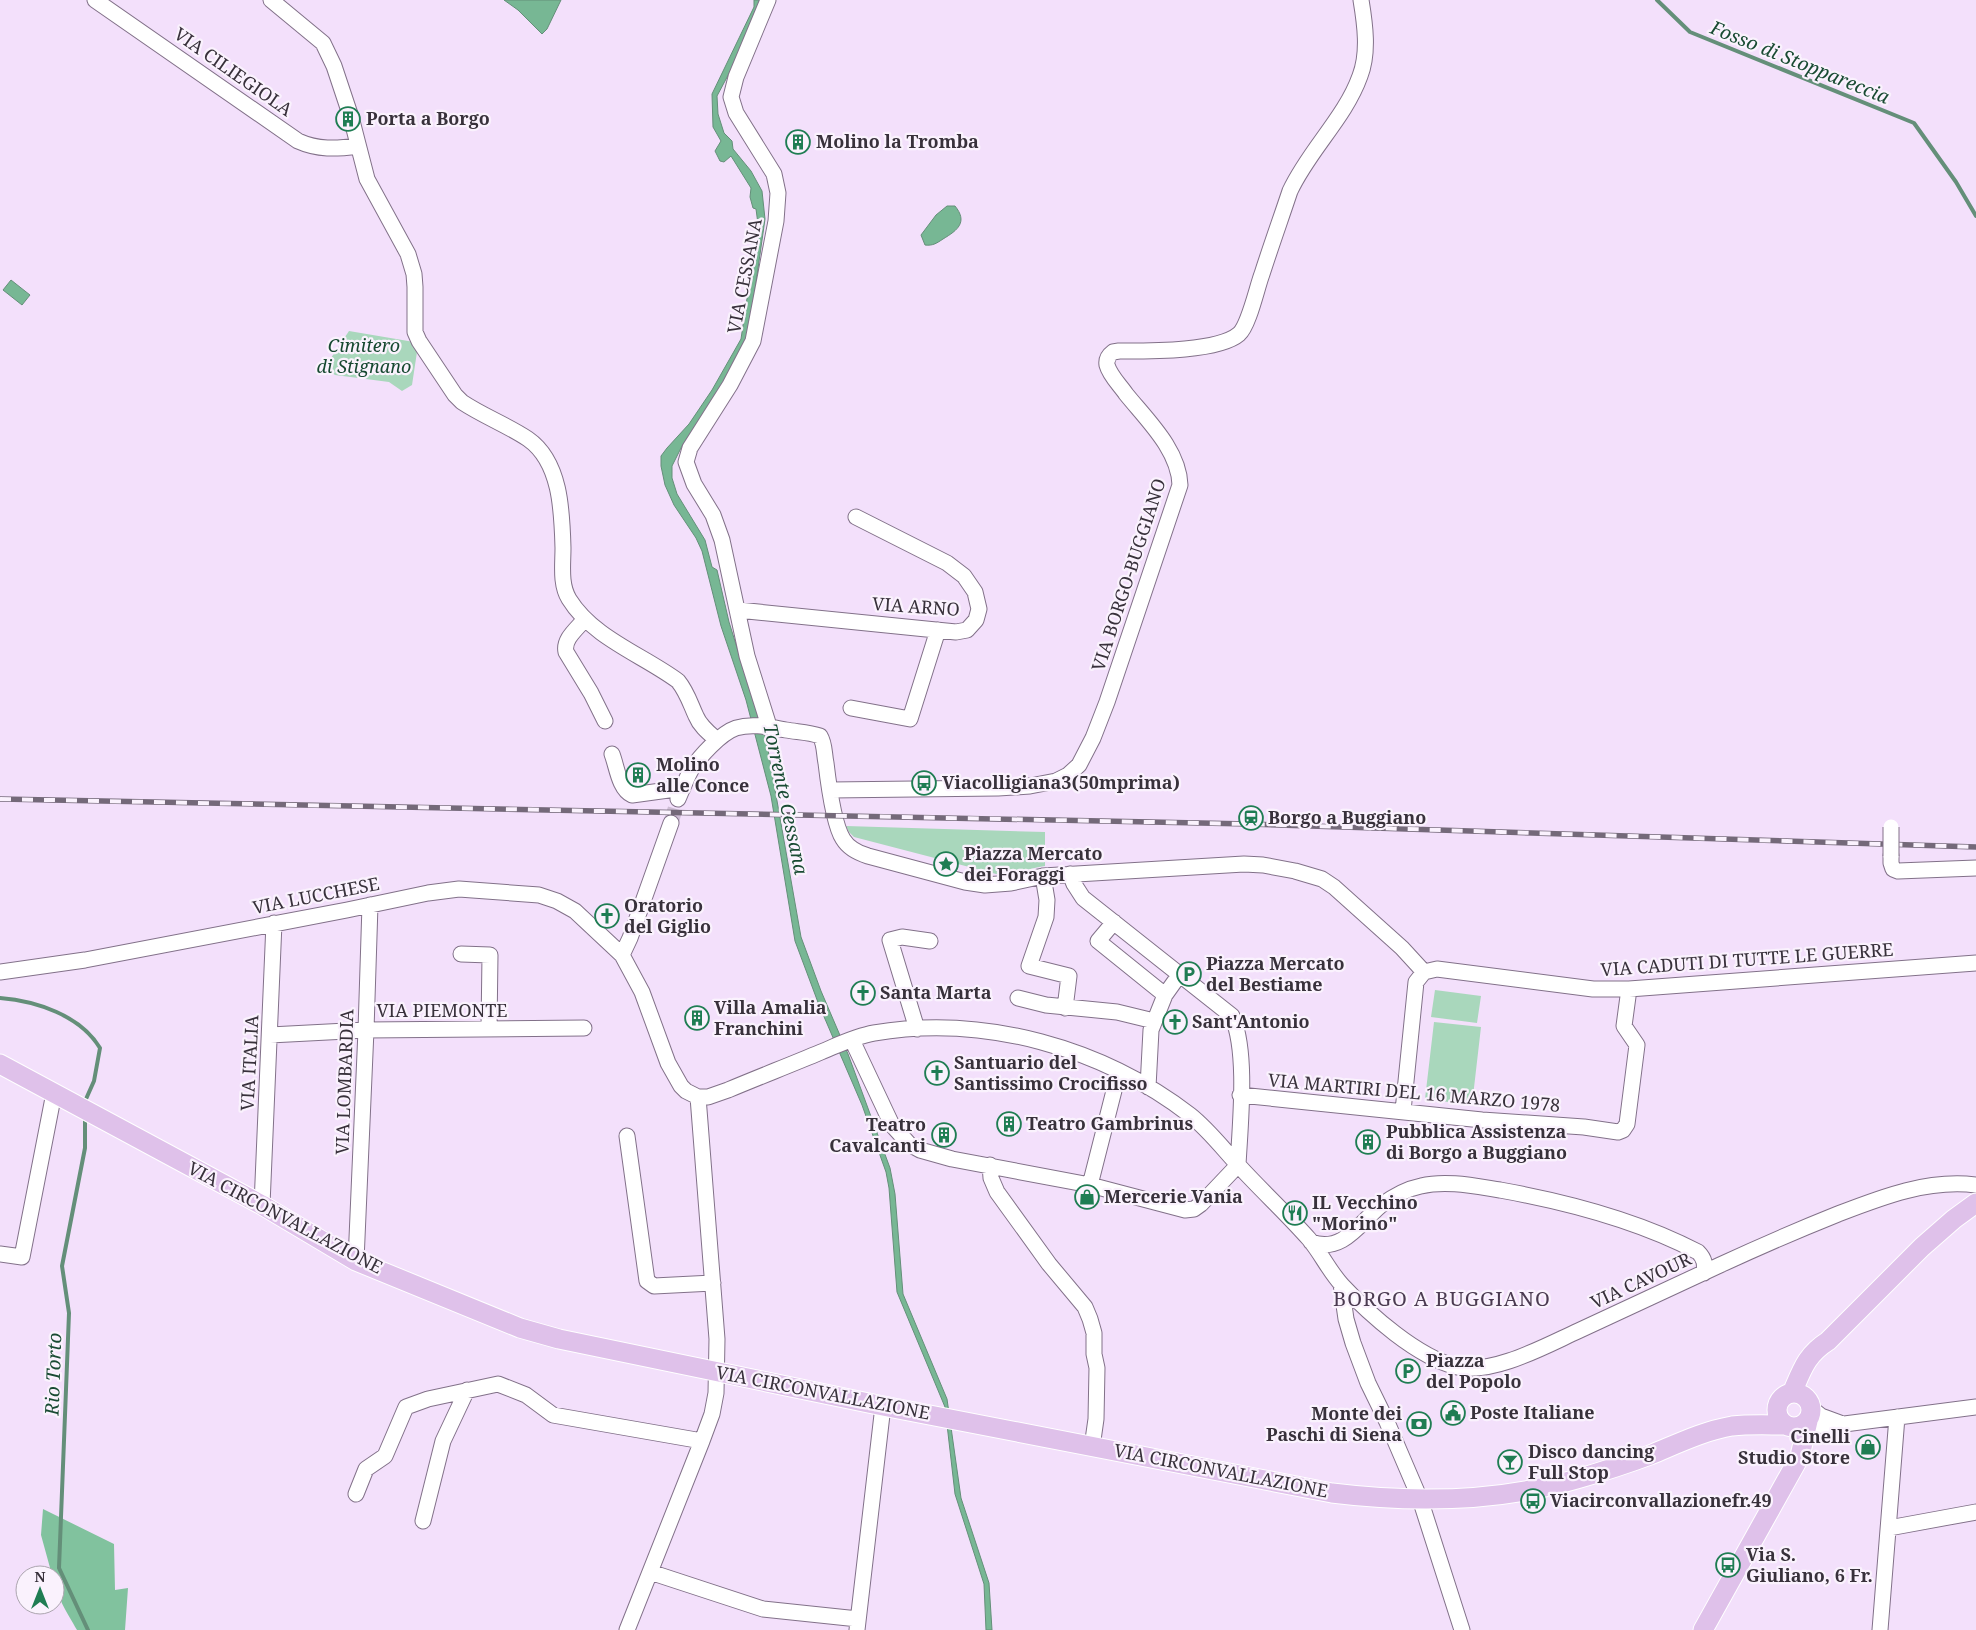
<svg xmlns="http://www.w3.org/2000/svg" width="1976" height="1630" viewBox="0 0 1976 1630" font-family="'Noto Serif',serif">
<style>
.green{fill:#a9d7bc}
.forest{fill:#81c29e}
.water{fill:#77b794;stroke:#648f79}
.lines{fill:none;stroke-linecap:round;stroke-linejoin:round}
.stream{stroke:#648f79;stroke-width:4}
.minor-tunnel{stroke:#cebdd5;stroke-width:15;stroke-dasharray:15 8;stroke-linecap:butt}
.minor-casing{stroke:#827189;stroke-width:17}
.major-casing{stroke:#fff;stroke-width:21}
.minor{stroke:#fff;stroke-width:15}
.major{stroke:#dfc1ea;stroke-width:19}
.rail-casing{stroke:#746979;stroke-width:5.5}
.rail{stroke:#faf2fd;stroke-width:4;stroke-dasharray:11;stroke-linecap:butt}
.minor-bridge-casing{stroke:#827189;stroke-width:17;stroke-linecap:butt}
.minor-bridge{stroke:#fff;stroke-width:15}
.labels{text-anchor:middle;stroke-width:4.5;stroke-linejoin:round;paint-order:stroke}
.street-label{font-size:18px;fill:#38313b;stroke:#faf2fd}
.poi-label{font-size:18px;font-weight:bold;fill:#38313b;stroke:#faf2fd;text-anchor:start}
.park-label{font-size:18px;font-style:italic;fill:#164830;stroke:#faf2fd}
.water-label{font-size:19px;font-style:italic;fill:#194b33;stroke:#faf2fd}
.quarter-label{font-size:20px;letter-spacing:1px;fill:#4b3b51;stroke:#faf2fd}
</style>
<rect width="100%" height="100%" fill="#f3e0fb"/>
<path class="green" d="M 349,331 L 414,342 L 417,352 L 412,385 L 402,391 L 389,382 L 335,375 L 325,367 Z
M 846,826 L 1045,832 L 1045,866 C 1030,868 1014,875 1000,875 L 854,837 L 849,832 Z
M 1435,990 L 1481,996 L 1477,1023 L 1431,1017 Z
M 1434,1022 L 1481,1027 L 1472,1105 L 1425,1099 Z"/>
<path class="forest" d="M 43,1509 L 114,1544 L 115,1590 L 128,1588 L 125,1630 L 77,1630 C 67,1612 55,1596 55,1575 L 52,1575 L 41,1535 Z"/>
<path class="water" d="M 504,0 L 561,0 L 547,29 L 542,34 L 518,10 Z
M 754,0 L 762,0 L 750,34 L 717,96 L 718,114 L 724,133 L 732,141 L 733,149 L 751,171 L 762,191 L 765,219 L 751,318 L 745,343 L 720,391 L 682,446 L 672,466 L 672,478 L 677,494 L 705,540 L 712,567 L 717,570 L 729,622 L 767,744 L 801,937 L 821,991 L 848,1054 L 890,1168 L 895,1194 L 903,1294 L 947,1399 L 961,1498 L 989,1583 L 992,1630 L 986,1630 L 984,1584 L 955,1494 L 945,1407 L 897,1292 L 889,1188 L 886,1172 L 862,1105 L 819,1005 L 795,941 L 771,796 L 746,700 L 721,626 L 702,551 L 696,538 L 674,505 L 665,485 L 661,466 L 661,456 L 667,448 L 689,424 L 712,390 L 741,339 L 758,224 L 756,209 L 753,208 L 750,197 L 751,188 L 731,156 L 724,162 L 720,161 L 715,151 L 721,141 L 713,127 L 712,94 L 754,7 Z
M 947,206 L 955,206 C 968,222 958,230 943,239 C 937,243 933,246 925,245 L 921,235 L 936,215 Z
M 11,280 L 30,295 L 22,305 L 3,290 Z"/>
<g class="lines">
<path class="stream" d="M 1657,0 L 1690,32 L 1914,123 L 1956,182 L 1976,216
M 0,998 C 36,1001 80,1015 100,1048 L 94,1081 L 86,1099
M 85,1116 L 85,1148 L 62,1266 L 69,1313 L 59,1568 L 88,1630"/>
<path class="minor-tunnel" d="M 671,823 L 678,799"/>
<g class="minor-casing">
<path id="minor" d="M 95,0 L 298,141 C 318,150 336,149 358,146
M 271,0 L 323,43 L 334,66 L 350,114
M 768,0 L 736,77 L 731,97 L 736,113 L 774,174 L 778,193 L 776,221 L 753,341 L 730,385 L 690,448 L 686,462 L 694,484 L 713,515 L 722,540 L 747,656 L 769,726
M 352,121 L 367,179 L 408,254 L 414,274 L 415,287 L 415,332 L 419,341 L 455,395 L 462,402 C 483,416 507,425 528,439 C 561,462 562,512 563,548 C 563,565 560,584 569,599 C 593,638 643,655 678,681 C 687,692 690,703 696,716 C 700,726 709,733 717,740
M 738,610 L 956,632 L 967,630 L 976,620 L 979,609 L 975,592 L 964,576 L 947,563 L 856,517
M 585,619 C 577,629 563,639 566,652 L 591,693 L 605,721
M 851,708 L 910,719 L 938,630
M 612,754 C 617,767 619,789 632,795 L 683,788
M 831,790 L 998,788 L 1030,786 L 1056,781 L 1068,775 L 1079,765 L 1093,738 L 1107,702 L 1180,485 C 1179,450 1147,420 1126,394 C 1120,385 1110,376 1107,365 C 1106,359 1109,355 1113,352 L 1119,351 C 1147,351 1218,352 1239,334 C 1249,325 1257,287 1262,274 C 1271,246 1281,218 1290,191 C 1309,150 1345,118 1360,76 C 1369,53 1365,24 1361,0
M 678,799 C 682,790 686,779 691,770 C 699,757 721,733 736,728 C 752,723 769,727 786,730 C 797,732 809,732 820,736 C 825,744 824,754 826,763 C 828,780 834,825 843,839 C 849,849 858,853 868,856 L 965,882 L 985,885 L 1011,883 L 1043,876 L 1244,864 L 1263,865 L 1295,871 L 1322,879 L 1334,887 L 1402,948 L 1424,972
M 1891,856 L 1891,863 L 1893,869 L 1898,871 L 1976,868
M 1070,874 L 1074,884 L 1083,898 L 1232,1016 C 1248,1052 1240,1125 1238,1165
M 1043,876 L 1047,900 L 1046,917 L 1029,966 L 1069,976 L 1065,1008
M 1114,922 L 1098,941 L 1165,995 L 1180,974
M 461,954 L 490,955 L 489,1029
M 622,955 L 630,938 L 671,823
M 0,972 L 85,960 L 347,910 L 428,893 L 459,889 L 539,895 L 557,901 L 575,911 L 622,955 L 642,992 L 668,1063 L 681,1086 L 686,1091 L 698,1097 L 708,1097 L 728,1090 C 759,1077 790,1065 821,1052 C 838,1045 856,1036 874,1033 C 984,1014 1103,1048 1190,1115 C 1209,1130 1223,1149 1240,1167 C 1262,1191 1287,1214 1309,1239 C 1321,1253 1329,1271 1342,1285 C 1370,1315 1417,1357 1457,1367 C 1493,1375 1545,1346 1578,1331 C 1625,1309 1673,1287 1720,1265 C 1759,1247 1798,1230 1838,1214 C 1882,1197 1928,1179 1976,1185
M 1018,998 L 1046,1005 L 1117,1012 L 1154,1021
M 917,1029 L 890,940 L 902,937 L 930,941
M 270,1035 L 366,1030 L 584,1028
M 852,1040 L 892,1125 L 909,1144 L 920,1150 L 952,1159 L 1090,1185 L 1185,1210 L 1194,1209 L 1201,1204 L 1238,1165
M 1148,1087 L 1151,1030 L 1165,995
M 1240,1095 L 1482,1120 L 1584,1127 L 1618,1132 L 1623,1130 L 1627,1124 L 1637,1045 L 1624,1026 L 1629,989
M 1403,1111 L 1416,982 L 1424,972 L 1437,969 L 1593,989 L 1629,989 L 1976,963
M 627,1136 L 647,1281 L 654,1286 L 713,1283
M 990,1165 L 991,1178 L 997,1192 L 1049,1264 L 1085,1307 L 1090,1319 L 1094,1333 L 1094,1354 L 1097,1368 L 1096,1419 L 1093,1440
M 1090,1185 L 1119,1071
M 262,1205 L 274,923
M 1311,1242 C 1342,1254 1360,1223 1380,1206 C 1392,1197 1406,1189 1421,1186 C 1446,1180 1474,1186 1500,1190 C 1567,1202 1637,1220 1698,1252 C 1705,1259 1705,1264 1704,1273
M 0,1254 L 22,1257 L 54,1093
M 356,1261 L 366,1030 L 370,905
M 1341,1284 L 1346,1319 L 1353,1343 L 1368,1383 L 1387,1422 L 1420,1499 L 1462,1630
M 1812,1409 L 1821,1416 L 1840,1423
M 1808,1421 L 1815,1425 L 1829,1426 L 1976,1407
M 356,1494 L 366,1469 L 385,1456 L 406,1407 L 428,1399 L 498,1384 L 526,1395 L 553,1415 L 702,1441
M 423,1521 L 443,1441 L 467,1390
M 1889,1528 L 1976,1512
M 650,1572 L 763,1609 L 858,1619
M 627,1630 L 702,1441 L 712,1414 L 716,1393 L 717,1339 L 698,1097
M 857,1630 L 883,1406
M 1880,1630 L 1897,1417"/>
</g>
<g class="major-casing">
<path id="major" d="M 0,1064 L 262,1205 L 356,1261 L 520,1328 L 559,1339 L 883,1406 L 1332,1493 C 1413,1503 1498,1502 1577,1479 C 1601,1472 1626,1464 1650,1455 C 1677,1444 1703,1431 1732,1426 C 1750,1424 1768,1425 1785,1425
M1777 1410a17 17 0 1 1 34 0a17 17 0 1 1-34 0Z
M 1792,1393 C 1802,1370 1806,1355 1828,1341 L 1922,1247 L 1954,1219 L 1976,1203
M 1703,1630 L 1800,1456 L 1808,1421"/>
</g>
<use href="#minor" class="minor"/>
<use href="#major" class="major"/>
<g class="rail-casing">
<path id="rail" d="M 0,799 L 1249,824 L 1976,847"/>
</g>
<use href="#rail" class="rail"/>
<g class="minor-bridge-casing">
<path id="minor-bridge" d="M 1891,827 L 1891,856"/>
</g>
<use href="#minor-bridge" class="minor-bridge"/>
</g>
<defs>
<g id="building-ring" transform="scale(1.25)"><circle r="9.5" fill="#faf2fd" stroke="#1f7d53" stroke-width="1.5"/><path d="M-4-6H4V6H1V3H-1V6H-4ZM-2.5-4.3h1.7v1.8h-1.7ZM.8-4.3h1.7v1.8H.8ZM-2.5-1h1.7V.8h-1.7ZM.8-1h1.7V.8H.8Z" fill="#1f7d53"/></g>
<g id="bus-ring" transform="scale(1.25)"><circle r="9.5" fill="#faf2fd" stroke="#1f7d53" stroke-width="1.5"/><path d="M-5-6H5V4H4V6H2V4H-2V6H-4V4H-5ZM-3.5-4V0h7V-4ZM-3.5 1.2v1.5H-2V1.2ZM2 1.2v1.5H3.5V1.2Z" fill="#1f7d53"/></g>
<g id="station-ring" transform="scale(1.25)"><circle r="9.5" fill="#faf2fd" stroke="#1f7d53" stroke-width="1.5"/><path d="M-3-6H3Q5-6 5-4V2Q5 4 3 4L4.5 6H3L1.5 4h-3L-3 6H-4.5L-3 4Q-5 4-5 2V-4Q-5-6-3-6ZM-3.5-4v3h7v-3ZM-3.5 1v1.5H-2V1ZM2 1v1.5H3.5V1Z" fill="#1f7d53"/></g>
<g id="sight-ring" transform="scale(1.25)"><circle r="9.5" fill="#faf2fd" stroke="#1f7d53" stroke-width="1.5"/><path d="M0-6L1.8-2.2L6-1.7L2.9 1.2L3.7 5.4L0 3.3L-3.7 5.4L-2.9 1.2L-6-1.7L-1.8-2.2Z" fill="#1f7d53"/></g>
<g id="church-ring" transform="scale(1.25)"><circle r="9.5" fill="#faf2fd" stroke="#1f7d53" stroke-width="1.5"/><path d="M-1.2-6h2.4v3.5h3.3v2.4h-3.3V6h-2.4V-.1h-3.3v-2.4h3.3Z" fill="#1f7d53"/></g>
<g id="parking-ring" transform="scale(1.25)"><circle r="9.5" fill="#faf2fd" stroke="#1f7d53" stroke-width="1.5"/><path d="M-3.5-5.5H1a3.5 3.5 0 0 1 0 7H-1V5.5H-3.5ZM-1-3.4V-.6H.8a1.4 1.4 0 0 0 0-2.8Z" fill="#1f7d53"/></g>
<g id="shop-ring" transform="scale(1.25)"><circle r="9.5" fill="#faf2fd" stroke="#1f7d53" stroke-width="1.5"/><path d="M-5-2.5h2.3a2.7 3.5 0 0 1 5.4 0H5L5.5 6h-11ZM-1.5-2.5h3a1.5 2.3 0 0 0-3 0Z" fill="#1f7d53"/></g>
<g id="restaurant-ring" transform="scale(1.25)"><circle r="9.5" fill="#faf2fd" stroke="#1f7d53" stroke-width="1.5"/><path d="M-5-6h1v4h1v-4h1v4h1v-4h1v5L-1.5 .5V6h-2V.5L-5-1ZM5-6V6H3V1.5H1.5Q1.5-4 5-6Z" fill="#1f7d53"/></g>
<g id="civic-ring" transform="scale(1.25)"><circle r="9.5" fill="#faf2fd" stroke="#1f7d53" stroke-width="1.5"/><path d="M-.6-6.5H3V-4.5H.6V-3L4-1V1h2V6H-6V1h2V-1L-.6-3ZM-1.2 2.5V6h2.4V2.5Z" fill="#1f7d53"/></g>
<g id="bank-ring" transform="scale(1.25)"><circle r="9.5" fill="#faf2fd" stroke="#1f7d53" stroke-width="1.5"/><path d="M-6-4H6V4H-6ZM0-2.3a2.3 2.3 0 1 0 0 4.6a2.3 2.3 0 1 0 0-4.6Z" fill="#1f7d53"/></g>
<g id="bar-ring" transform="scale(1.25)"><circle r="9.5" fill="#faf2fd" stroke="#1f7d53" stroke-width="1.5"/><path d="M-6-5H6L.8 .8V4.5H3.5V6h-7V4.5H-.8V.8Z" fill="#1f7d53"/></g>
</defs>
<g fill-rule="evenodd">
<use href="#building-ring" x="348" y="119"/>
<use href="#building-ring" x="798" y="142"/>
<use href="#building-ring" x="638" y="775"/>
<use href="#bus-ring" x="924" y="783"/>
<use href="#station-ring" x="1251" y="818"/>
<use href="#sight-ring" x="946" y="864"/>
<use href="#church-ring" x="607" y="916"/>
<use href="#parking-ring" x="1189" y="974"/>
<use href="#church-ring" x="863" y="993"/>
<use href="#building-ring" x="697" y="1018"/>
<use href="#church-ring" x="1175" y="1022"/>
<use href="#church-ring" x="937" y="1073"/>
<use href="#building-ring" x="1009" y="1124"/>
<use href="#building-ring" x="944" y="1135"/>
<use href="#building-ring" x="1368" y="1142"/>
<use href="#shop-ring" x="1087" y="1197"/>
<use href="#restaurant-ring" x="1295" y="1213"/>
<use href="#parking-ring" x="1408" y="1371"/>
<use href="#civic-ring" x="1453" y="1413"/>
<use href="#bank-ring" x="1419" y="1424"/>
<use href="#shop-ring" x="1868" y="1447"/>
<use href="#bar-ring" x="1510" y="1462"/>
<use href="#bus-ring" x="1533" y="1501"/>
<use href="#bus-ring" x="1728" y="1565"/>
</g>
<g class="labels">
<g class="street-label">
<text transform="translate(233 72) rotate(35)" y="6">VIA CILIEGIOLA</text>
<text transform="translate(745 276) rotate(-79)" y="6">VIA CESSANA</text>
<text transform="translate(1129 575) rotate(-72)" y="6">VIA BORGO-BUGGIANO</text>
<text transform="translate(916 607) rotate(4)" y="6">VIA ARNO</text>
<text transform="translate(316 896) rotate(-11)" y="6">VIA LUCCHESE</text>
<text transform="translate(1747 960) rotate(-4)" y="6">VIA CADUTI DI TUTTE LE GUERRE</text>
<text x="442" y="1017">VIA PIEMONTE</text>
<text transform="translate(250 1063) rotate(-87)" y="6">VIA ITALIA</text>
<text transform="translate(345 1082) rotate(-88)" y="6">VIA LOMBARDIA</text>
<text transform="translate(1414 1093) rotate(5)" y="6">VIA MARTIRI DEL 16 MARZO 1978</text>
<text transform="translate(285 1218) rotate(28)" y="6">VIA CIRCONVALLAZIONE</text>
<text transform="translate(1641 1281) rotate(-25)" y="6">VIA CAVOUR</text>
<text transform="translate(823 1393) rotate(11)" y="6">VIA CIRCONVALLAZIONE</text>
<text transform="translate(1221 1471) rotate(11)" y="6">VIA CIRCONVALLAZIONE</text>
</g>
<g class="poi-label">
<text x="366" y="125">Porta a Borgo</text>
<text x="816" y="148">Molino la Tromba</text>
<text x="656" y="771">Molino<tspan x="656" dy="21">alle Conce</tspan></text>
<text x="942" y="789">Viacolligiana3(50mprima)</text>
<text x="1268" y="824">Borgo a Buggiano</text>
<text x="964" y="860">Piazza Mercato<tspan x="964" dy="21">dei Foraggi</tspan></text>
<text x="624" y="912">Oratorio<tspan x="624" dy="21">del Giglio</tspan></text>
<text x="1206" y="970">Piazza Mercato<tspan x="1206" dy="21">del Bestiame</tspan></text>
<text x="880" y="999">Santa Marta</text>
<text x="714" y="1014">Villa Amalia<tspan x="714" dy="21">Franchini</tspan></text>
<text x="1192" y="1028">Sant'Antonio</text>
<text x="954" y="1069">Santuario del<tspan x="954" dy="21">Santissimo Crocifisso</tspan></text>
<text x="1026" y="1130">Teatro Gambrinus</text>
<text x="926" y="1131" text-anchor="end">Teatro<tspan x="926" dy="21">Cavalcanti</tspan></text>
<text x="1386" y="1138">Pubblica Assistenza<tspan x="1386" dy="21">di Borgo a Buggiano</tspan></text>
<text x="1104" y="1203">Mercerie Vania</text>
<text x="1312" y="1209">IL Vecchino<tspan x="1312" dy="21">"Morino"</tspan></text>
<text x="1426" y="1367">Piazza<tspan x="1426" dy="21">del Popolo</tspan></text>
<text x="1470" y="1419">Poste Italiane</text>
<text x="1402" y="1420" text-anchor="end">Monte dei<tspan x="1402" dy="21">Paschi di Siena</tspan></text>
<text x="1850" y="1443" text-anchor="end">Cinelli<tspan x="1850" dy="21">Studio Store</tspan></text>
<text x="1528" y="1458">Disco dancing<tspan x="1528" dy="21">Full Stop</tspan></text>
<text x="1550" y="1507">Viacirconvallazionefr.49</text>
<text x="1746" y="1561">Via S.<tspan x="1746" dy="21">Giuliano, 6 Fr.</tspan></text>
</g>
<g class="park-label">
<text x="364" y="352">Cimitero<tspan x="364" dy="21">di Stignano</tspan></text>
</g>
<g class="water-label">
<text transform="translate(1800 62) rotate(22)" y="7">Fosso di Stoppareccia</text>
<text transform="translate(786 799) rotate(78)" y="7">Torrente Cessana</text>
<text transform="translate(53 1374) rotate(-88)" y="7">Rio Torto</text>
</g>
<g class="quarter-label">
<text x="1442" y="1306">BORGO A BUGGIANO</text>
</g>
</g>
<g transform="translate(40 1590)"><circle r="24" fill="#faf2fd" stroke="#aca5af"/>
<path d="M0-4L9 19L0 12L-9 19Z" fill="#1f7d53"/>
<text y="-8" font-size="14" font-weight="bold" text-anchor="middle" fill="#38313b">N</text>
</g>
</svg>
